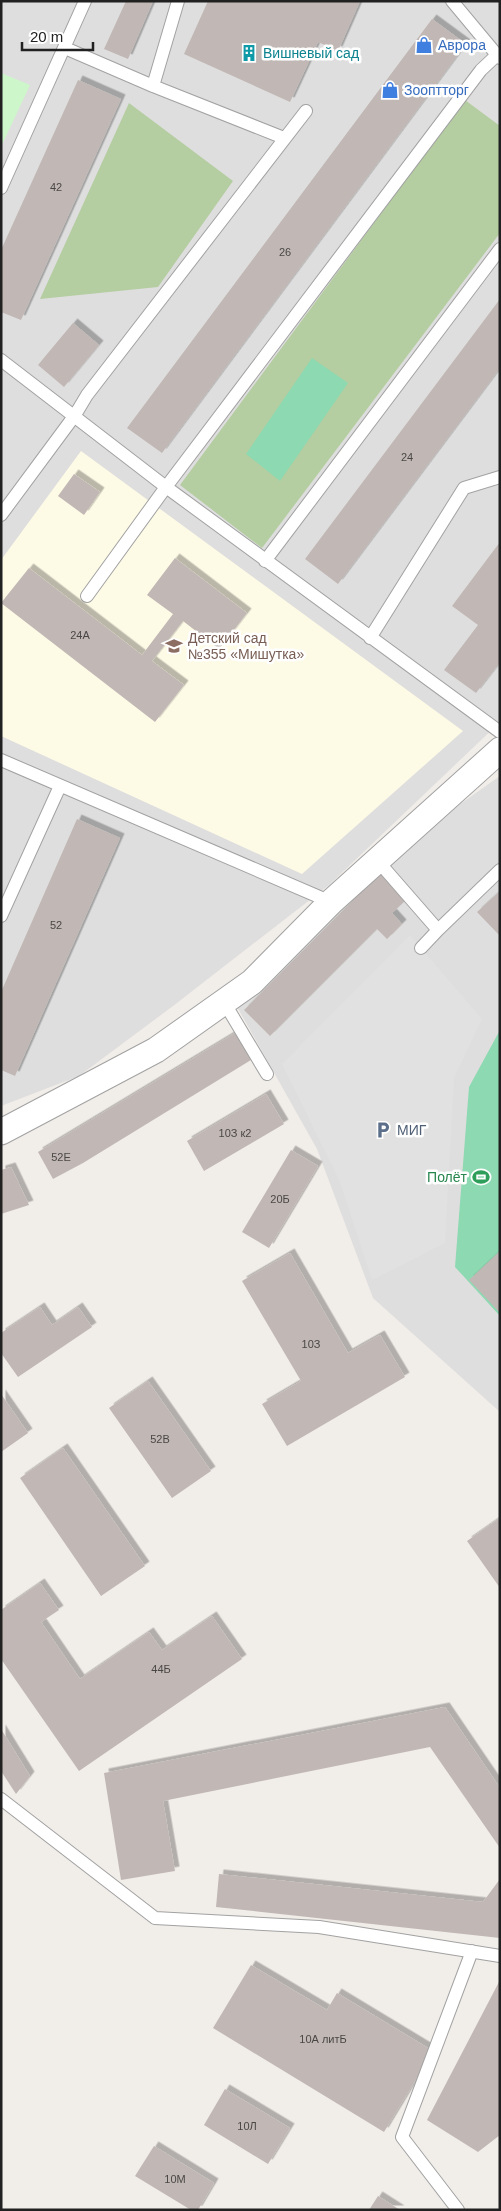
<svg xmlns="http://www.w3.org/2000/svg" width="501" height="2211" viewBox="0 0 501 2211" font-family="Helvetica,sans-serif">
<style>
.residential{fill:#dfdede}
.education{fill:#fdfae6}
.forest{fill:#b4cda1}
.park{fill:#cdf6ca}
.pitch{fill:#8dd9b1}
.parking{fill:#e1e1e1}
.building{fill:#c1b8b5;filter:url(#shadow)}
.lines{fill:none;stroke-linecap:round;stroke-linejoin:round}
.lane-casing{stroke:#a2a2a2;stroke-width:14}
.street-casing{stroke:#a2a2a2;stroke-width:27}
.lane{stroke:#fff;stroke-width:12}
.street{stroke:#fff;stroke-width:25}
.labels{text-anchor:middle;stroke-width:5;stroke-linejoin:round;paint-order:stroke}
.number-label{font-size:11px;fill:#494746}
.shop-label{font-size:14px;fill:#366cbe;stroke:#fff;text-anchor:start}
.culture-label{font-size:14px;fill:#0d838f;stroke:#fff;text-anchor:start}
.education-label{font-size:14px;fill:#785e54;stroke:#fff;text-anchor:start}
.service-label{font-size:14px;fill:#4e5e75;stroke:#fff;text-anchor:start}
.leisure-label{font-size:14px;fill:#27864d;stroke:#fff;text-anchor:end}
</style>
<defs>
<filter id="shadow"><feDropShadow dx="4.5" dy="-4.5" stdDeviation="0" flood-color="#0004"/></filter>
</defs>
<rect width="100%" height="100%" fill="#f1ede9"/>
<path class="residential" d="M 1,1 L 500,1 L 500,722 L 329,885 L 173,1006 L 79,1076 L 1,1106 Z
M 500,776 L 500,1412 L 373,1298 L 317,1149 L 236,1005 L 402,845 Z"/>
<path class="education" d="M 81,451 L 463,731 L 302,874 L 1,736 L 1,560 Z"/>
<path class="forest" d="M 465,100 L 500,126 L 500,233 L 262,548 L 180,485 Z
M 129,103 L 233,181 L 158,287 L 40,299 Z"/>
<path class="park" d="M 1,73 L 30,85 L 1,147 Z"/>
<path class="pitch" d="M 312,358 L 348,383 L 280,481 L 246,454 Z
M 500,1030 L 500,1316 L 455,1267 L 469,1087 Z"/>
<path class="parking" d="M 410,935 L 482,1019 L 454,1078 L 445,1243 L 372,1280 L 340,1182 L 282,1064 Z"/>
<path class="building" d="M 126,1 L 153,1 L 128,59 L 104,49 Z
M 208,1 L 360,1 L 338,51 L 318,42 L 290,102 L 184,54 Z
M 432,19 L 466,44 L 162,453 L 127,428 Z
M 78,80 L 121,99 L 21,320 L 1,312 L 1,250 Z
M 500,299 L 500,368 L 338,584 L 305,559 Z
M 73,323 L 99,345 L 64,387 L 38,365 Z
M 74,474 L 100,492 L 84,515 L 58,496 Z
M 500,542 L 500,662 L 476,693 L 444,670 L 478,625 L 452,606 Z
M 175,558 L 247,613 L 219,649 L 183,621 L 152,661 L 184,685 L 155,722 L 1,603 L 29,568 L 142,655 L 173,614 L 147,595 Z
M 77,819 L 120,838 L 15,1076 L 1,1070 L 1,992 Z
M 380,873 L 407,899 L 392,913 L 402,924 L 387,939 L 377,929 L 270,1036 L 244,1010 Z
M 500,891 L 500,936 L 477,912 Z
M 235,1033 L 251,1060 L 83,1163 L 53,1179 L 38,1152 Z
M 266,1094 L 284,1124 L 204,1171 L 187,1141 Z
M 291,1150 L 318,1166 L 269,1248 L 242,1232 Z
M 11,1167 L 29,1205 L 1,1214 L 1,1170 Z
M 500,1251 L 500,1313 L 469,1280 Z
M 290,1253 L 348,1353 L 380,1335 L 405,1377 L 287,1446 L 262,1404 L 301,1381 L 242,1281 Z
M 40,1307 L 52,1325 L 78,1307 L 92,1327 L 18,1377 L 1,1353 L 1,1333 Z
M 148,1381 L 211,1471 L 172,1498 L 109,1408 Z
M 1,1394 L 28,1433 L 1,1452 Z
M 63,1448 L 145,1566 L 101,1596 L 20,1478 Z
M 500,1518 L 500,1588 L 467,1541 Z
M 40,1583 L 59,1610 L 41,1622 L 80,1679 L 149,1632 L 162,1650 L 212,1616 L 242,1659 L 79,1771 L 1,1659 L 1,1610 Z
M 445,1707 L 500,1788 L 500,1848 L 430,1747 L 163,1801 L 175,1871 L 121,1880 L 104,1773 Z
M 1,1729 L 30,1776 L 16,1794 L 1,1771 Z
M 219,1874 L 483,1902 L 500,1879 L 500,1938 L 216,1907 Z
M 251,1965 L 327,2010 L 337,1993 L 433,2051 L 384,2132 L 213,2028 Z
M 500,1980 L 500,2135 L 478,2152 L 427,2120 Z
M 225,2089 L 290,2128 L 268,2164 L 204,2125 Z
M 154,2146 L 214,2183 L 198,2210 L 191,2210 L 135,2176 Z
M 378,2196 L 400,2210 L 369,2210 Z"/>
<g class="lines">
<g class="lane-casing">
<path id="lane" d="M 178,1 L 153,86 L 284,138
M 452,1 L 497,55 L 500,54
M 65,48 L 153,86
M 1,188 L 85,1
M 1,360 L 166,487 L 500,732
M 1,515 L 75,415 L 87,395 L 306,111
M 265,561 L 500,249
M 87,596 L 166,487 L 481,70 L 497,55 L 500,58
M 370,638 L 464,488 L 500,477
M 1,760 L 331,902
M 377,860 L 438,930 L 421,948
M 1,916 L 60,786
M 438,930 L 500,870
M 224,1002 L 267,1074
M 1,1799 L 155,1918 L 319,1927 L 500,1956
M 458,2210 L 402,2137 L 472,1951"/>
</g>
<g class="street-casing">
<path id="street" d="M 1,1132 L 156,1050 L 252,982 L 331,902 L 500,750"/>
</g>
<use href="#lane" class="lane"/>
<use href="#street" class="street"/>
</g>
<defs>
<g id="shop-bare" transform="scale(1.35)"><path d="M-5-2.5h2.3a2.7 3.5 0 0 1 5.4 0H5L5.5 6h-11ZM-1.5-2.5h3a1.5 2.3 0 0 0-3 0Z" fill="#3f7fe0" stroke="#fff" stroke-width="2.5" paint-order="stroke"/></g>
<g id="building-bare" transform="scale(1.35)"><path d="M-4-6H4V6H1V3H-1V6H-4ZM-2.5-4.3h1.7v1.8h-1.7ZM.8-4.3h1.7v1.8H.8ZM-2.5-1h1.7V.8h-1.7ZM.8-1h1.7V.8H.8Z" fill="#0f9aa8" stroke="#fff" stroke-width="2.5" paint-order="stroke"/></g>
<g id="school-bare" transform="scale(1.35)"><path d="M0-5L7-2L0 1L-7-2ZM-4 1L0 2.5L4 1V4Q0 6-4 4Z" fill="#8d6e63" stroke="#fff" stroke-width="2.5" paint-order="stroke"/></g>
<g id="parking-bare" transform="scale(1.35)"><path d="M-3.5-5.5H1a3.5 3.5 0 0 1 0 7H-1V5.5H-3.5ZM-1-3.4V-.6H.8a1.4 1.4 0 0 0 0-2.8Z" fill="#5c6f8a" stroke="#fff" stroke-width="2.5" paint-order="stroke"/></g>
<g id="stadium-bare" transform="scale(1.35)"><path d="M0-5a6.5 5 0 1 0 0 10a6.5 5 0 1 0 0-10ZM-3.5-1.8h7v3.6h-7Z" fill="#2e9e5b" stroke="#fff" stroke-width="2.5" paint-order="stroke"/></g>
</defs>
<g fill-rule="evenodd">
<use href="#shop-bare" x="424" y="45"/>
<use href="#building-bare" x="249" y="53"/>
<use href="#shop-bare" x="390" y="90"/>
<use href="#school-bare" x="174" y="646"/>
<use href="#parking-bare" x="383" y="1130"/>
<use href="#stadium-bare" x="481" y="1177"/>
</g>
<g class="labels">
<g class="number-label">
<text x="56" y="191">42</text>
<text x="285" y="256">26</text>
<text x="407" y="461">24</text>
<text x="80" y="639">24А</text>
<text x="56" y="929">52</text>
<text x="235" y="1137">10З к2</text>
<text x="61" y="1161">52Е</text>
<text x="280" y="1203">20Б</text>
<text x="311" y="1348">10З</text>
<text x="160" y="1443">52В</text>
<text x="161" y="1673">44Б</text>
<text x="323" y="2043">10А литБ</text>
<text x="247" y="2130">10Л</text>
<text x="175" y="2183">10М</text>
</g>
<g class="shop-label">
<text x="438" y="50">Аврора</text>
<text x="404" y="95">Зооптторг</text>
</g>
<g class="culture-label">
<text x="263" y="58">Вишневый сад</text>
</g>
<g class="education-label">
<text x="188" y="643">Детский сад<tspan x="188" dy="16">№355 «Мишутка»</tspan></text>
</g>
<g class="service-label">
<text x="397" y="1135">МИГ</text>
</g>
<g class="leisure-label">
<text x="467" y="1182">Полёт</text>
</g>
</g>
<rect width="501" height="2211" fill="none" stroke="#212121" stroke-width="5"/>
<path d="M22 42v8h71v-8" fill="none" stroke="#212121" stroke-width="2.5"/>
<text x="30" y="42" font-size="15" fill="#212121" stroke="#ffffff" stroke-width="4" paint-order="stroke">20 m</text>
</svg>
